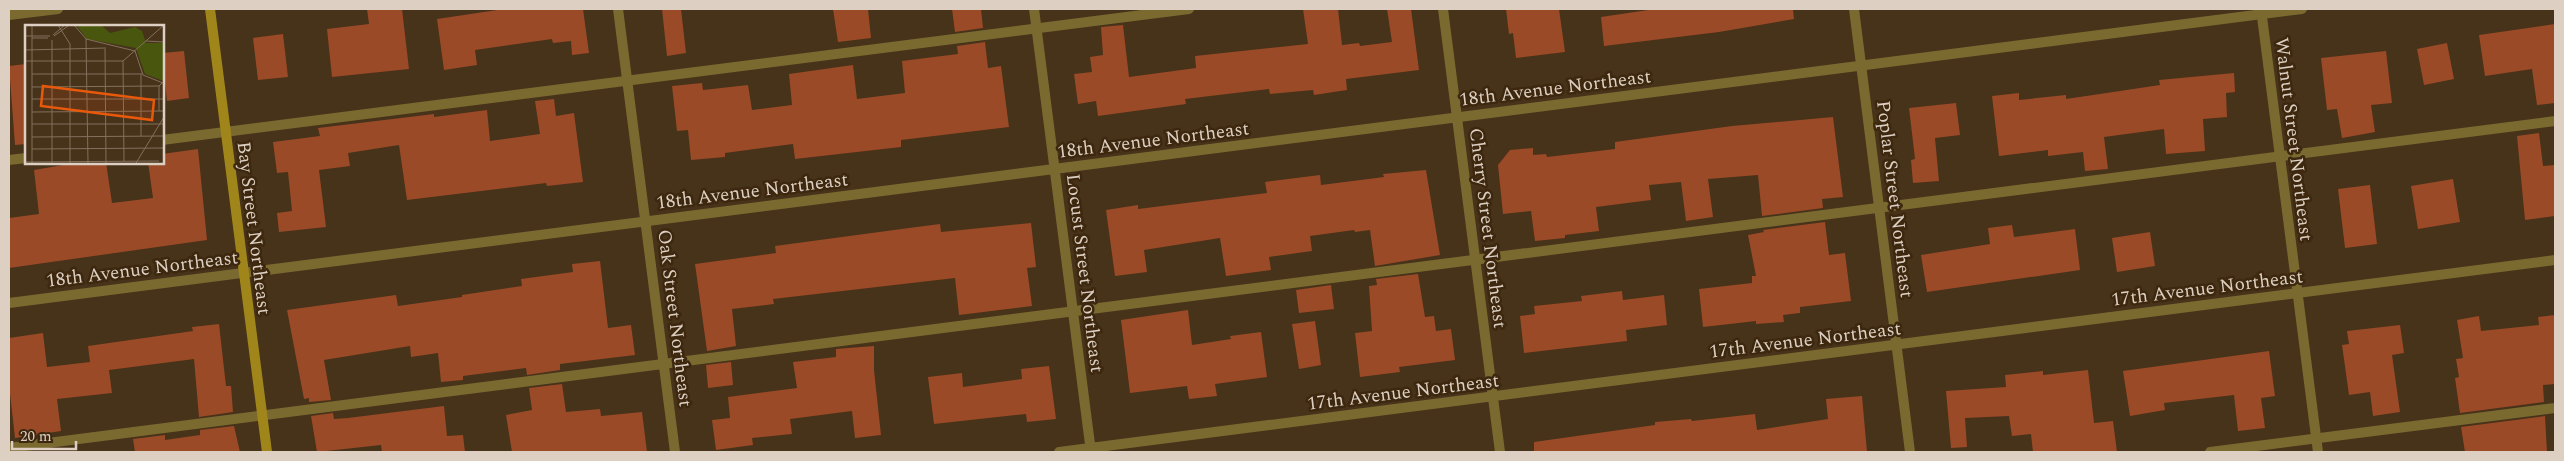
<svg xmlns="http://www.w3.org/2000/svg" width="2564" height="461" viewBox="0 0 2564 461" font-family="Spectral,serif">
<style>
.building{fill:#9a4a26}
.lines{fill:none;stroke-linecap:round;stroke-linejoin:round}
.lane{stroke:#7a6a30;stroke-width:10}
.street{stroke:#7a6a30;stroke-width:10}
.secondary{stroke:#a0861a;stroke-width:10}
.labels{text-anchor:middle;stroke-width:5;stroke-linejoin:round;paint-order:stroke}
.street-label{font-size:19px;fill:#ddd0c2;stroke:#3d280f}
.inset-road{fill:none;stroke:#83715d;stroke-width:1}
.view{fill:#e8590c;fill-opacity:0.15;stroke:#e8590c;stroke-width:2.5}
.inset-edge{fill:none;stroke:#ddd0c2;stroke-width:2.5}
</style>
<rect width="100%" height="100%" fill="#47321a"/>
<path class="building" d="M 367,9 L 402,9 L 409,69 L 332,77 L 327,29 L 369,24 Z
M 504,9 L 583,9 L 589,53 L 572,55 L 571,41 L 553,43 L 552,39 L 475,50 L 477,65 L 444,70 L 437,19 Z
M 662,9 L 681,9 L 686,53 L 667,56 Z
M 833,9 L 868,9 L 871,38 L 838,42 Z
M 952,9 L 981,9 L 983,28 L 955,32 Z
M 1303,9 L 1338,9 L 1342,45 L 1359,43 L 1360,46 L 1392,42 L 1387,9 L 1411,9 L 1419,70 L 1346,79 L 1347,90 L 1314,95 L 1313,90 L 1270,94 L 1269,89 L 1185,99 L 1186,104 L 1098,116 L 1096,101 L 1078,104 L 1074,74 L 1092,72 L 1090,57 L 1103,55 L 1101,27 L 1123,25 L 1129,77 L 1196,68 L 1195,56 L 1308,44 Z
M 1506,9 L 1559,9 L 1565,52 L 1516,58 L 1513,33 L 1509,34 Z
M 1655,9 L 1793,9 L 1794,19 L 1719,32 L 1604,46 L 1601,17 Z
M 2555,24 L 2555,103 L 2537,105 L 2532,69 L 2485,76 L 2479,35 Z
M 283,34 L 288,77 L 258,80 L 253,38 Z
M 985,42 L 988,68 L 1001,66 L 1009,127 L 901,140 L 901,147 L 795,159 L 793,144 L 725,153 L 725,157 L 691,160 L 688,130 L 677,131 L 672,86 L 702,83 L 703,90 L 748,85 L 752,110 L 792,105 L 789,74 L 853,65 L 857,99 L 905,93 L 902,61 L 958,54 L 957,46 Z
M 2447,43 L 2454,79 L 2424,85 L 2417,49 Z
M 184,51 L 189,98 L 167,101 L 162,53 Z
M 2386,51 L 2392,103 L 2371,105 L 2375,132 L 2342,138 L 2337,109 L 2327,110 L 2321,58 Z
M 26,64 L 26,144 L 15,145 L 9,66 Z
M 2234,73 L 2235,92 L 2226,93 L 2227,117 L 2203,119 L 2205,151 L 2166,154 L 2164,129 L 2104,137 L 2108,169 L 2085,171 L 2083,152 L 2048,156 L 2048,150 L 1999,156 L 1992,96 L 2019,93 L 2019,100 L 2066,95 L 2066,99 L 2160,85 L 2159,80 Z
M 554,99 L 556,116 L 574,113 L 583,182 L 547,186 L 546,183 L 407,200 L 399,145 L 348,153 L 350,166 L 319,170 L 326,227 L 279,232 L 277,213 L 292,211 L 288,172 L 277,173 L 273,142 L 320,136 L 318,128 L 434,114 L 434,117 L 487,110 L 490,141 L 540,134 L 535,101 Z
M 1956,103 L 1960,135 L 1935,138 L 1939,181 L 1913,183 L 1911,160 L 1915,159 L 1909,108 Z
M 1833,117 L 1843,197 L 1822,199 L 1823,208 L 1762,216 L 1758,175 L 1708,179 L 1713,217 L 1686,221 L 1681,182 L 1649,185 L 1651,200 L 1596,207 L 1599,231 L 1565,235 L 1565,238 L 1535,241 L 1531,211 L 1503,214 L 1498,165 L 1510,150 L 1533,148 L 1533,155 L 1546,154 L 1547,157 L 1615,149 L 1615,142 L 1732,126 Z
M 2539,133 L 2543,166 L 2555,165 L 2555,216 L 2525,220 L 2517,136 Z
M 198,149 L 207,240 L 9,268 L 9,218 L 39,214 L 34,170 L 81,162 L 106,162 L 112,203 L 153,198 L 148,162 L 162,162 L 162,154 Z
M 1426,170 L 1440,255 L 1375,266 L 1370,230 L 1355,232 L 1354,230 L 1310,236 L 1312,251 L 1269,257 L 1271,270 L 1226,276 L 1220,238 L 1144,250 L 1147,272 L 1115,276 L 1106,210 L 1138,205 L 1138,209 L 1267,193 L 1265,182 L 1320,175 L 1321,185 L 1384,177 L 1383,174 Z
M 2453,179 L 2460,222 L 2418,229 L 2411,186 Z
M 2370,185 L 2377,244 L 2345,248 L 2338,189 Z
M 1825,222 L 1829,255 L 1845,253 L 1851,301 L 1800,307 L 1800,313 L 1783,315 L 1784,322 L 1756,324 L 1756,321 L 1703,327 L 1699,289 L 1752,283 L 1752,276 L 1756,276 L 1748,235 L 1764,232 L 1763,230 Z
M 1031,223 L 1036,267 L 1027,268 L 1032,306 L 959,315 L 955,278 L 773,299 L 774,304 L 732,309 L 736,346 L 707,351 L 695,264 L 776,253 L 775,246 L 909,228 L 940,224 L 941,232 Z
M 2012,225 L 2014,237 L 2075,229 L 2080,270 L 1927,292 L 1921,255 L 1990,244 L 1988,228 Z
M 2150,232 L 2155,266 L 2117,272 L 2112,238 Z
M 600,261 L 608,328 L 631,325 L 635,355 L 560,364 L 560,370 L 527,375 L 526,368 L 463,376 L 463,380 L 441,382 L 438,353 L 411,357 L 410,346 L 324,360 L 331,400 L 309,402 L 309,398 L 304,399 L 287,310 L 396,295 L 398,306 L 462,297 L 462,295 L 522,286 L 521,279 L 573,272 L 572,264 Z
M 1418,274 L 1425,317 L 1434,316 L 1436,331 L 1451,329 L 1455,360 L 1399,367 L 1400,372 L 1360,377 L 1355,333 L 1372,331 L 1369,286 L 1377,285 L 1376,279 Z
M 1331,285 L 1334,309 L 1299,313 L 1296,290 Z
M 1622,291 L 1623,300 L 1664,295 L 1667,325 L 1626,330 L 1627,341 L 1524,353 L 1520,316 L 1535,314 L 1534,306 L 1582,301 L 1581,296 Z
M 1188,310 L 1192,345 L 1231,339 L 1230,336 L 1261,332 L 1267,377 L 1215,384 L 1217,396 L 1189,399 L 1187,386 L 1130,393 L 1121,320 Z
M 2555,315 L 2555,384 L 2543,385 L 2544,402 L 2460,413 L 2455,378 L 2459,377 L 2456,359 L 2463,358 L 2457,320 L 2479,316 L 2481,331 L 2539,325 L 2538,317 Z
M 1315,321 L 1321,365 L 1299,369 L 1292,324 Z
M 219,324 L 226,386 L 231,386 L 233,412 L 199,417 L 194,359 L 109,370 L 112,393 L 57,399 L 61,431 L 15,438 L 9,385 L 9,338 L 43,333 L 47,367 L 90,362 L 88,346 L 193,331 L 192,327 Z
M 2400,325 L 2404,353 L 2392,355 L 2400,412 L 2373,416 L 2370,392 L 2349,395 L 2342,345 L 2349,344 L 2347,331 Z
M 874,346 L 874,370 L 881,435 L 855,438 L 852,411 L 790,419 L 792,434 L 752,438 L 753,445 L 716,450 L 712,420 L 730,418 L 728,397 L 797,388 L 793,362 L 836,357 L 836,349 Z
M 2269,351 L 2275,396 L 2261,398 L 2265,428 L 2238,431 L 2234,395 L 2164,403 L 2165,410 L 2130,416 L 2123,371 Z
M 731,362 L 733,385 L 708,388 L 706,365 Z
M 1049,366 L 1056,419 L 1027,422 L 1026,414 L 934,424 L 928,377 L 962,373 L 963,387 L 1022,379 L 1021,369 Z
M 2088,370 L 2094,423 L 2113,421 L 2117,452 L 2033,452 L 2031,434 L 2012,436 L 2009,416 L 1965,418 L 1967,447 L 1951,448 L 1946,391 L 2006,387 L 2005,375 L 2043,371 L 2043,375 Z
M 562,384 L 566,412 L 600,409 L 601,416 L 642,412 L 647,452 L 512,452 L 506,415 L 532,410 L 529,388 Z
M 1862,396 L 1867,452 L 1534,452 L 1534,442 L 1655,425 L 1655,422 L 1691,419 L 1692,421 L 1755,414 L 1757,430 L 1828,419 L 1826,399 Z
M 444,406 L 447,436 L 463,435 L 465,452 L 382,452 L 381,445 L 317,452 L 311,416 L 333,413 L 334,419 L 348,418 Z
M 2545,416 L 2547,452 L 2465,452 L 2461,427 Z
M 234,426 L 240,452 L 135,452 L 133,439 L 165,435 L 165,440 L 200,435 L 200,430 Z"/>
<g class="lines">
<path class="lane" d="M 162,140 L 1189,9
M 9,160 L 26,158
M 9,448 L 2555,121
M 2210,452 L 2555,408"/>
<path class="street" d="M 618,9 L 675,452
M 1034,9 L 1091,452
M 1443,9 L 1500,452
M 1854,9 L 1910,452
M 2261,9 L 2318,452
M 9,15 L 58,9
M 9,303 L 2302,9
M 1059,452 L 2555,260"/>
<path class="secondary" d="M 210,9 L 267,452"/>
</g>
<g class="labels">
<g class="street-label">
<text transform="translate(1555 87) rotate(-7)" y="7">18th Avenue Northeast</text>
<text transform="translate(1153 139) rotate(-7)" y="7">18th Avenue Northeast</text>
<text transform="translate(2295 139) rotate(83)" y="7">Walnut Street Northeast</text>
<text transform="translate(752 190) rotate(-7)" y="7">18th Avenue Northeast</text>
<text transform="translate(1896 199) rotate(83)" y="7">Poplar Street Northeast</text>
<text transform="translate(255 228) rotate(83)" y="7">Bay Street Northeast</text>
<text transform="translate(1489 228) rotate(83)" y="7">Cherry Street Northeast</text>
<text transform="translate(142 268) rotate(-7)" y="7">18th Avenue Northeast</text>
<text transform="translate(1086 273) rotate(83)" y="7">Locust Street Northeast</text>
<text transform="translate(2207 287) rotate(-7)" y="7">17th Avenue Northeast</text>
<text transform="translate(676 318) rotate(83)" y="7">Oak Street Northeast</text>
<text transform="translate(1805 339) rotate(-7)" y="7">17th Avenue Northeast</text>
<text transform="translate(1403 391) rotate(-7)" y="7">17th Avenue Northeast</text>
</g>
</g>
<g transform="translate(25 25)">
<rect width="139" height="139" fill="#47321a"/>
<path d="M 51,0 L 76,0 L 85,8 L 110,2 L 117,6 L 121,18 L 139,18 L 139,56 L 120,49 L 111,23 L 62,14 Z" fill="#49570e"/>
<path class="inset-road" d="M 7,0 L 7,138M 33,0 L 45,19 L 45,138M 49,0 L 61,14 L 110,26 L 118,50 L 138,58M 28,10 L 40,0M 0,11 L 25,11M 29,11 L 43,1M 7,13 L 23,13M 61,14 L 63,138M 27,15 L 27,138M 121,16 L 139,17M 80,24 L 81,138M 0,25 L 81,23M 0,36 L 98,36M 98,36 L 99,136M 98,36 L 139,0M 7,49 L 117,49M 116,49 L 116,111M 134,61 L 134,86M 7,62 L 134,61 L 137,58M 7,74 L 139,74M 7,87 L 139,86M 7,99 L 139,99M 7,112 L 139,111M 7,124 L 139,123M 0,137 L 134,136M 111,138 L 139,92"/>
<path class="view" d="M 18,61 L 129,75 L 127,95 L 16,81 Z"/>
<rect width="139" height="139" class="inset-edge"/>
</g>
<rect width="2564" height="461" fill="none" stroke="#ddd0c2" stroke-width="20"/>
<path d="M12 441v8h64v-8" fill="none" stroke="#ddd0c2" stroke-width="2.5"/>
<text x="20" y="441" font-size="15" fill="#ddd0c2" stroke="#3d280f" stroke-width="4" paint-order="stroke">20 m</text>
</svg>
